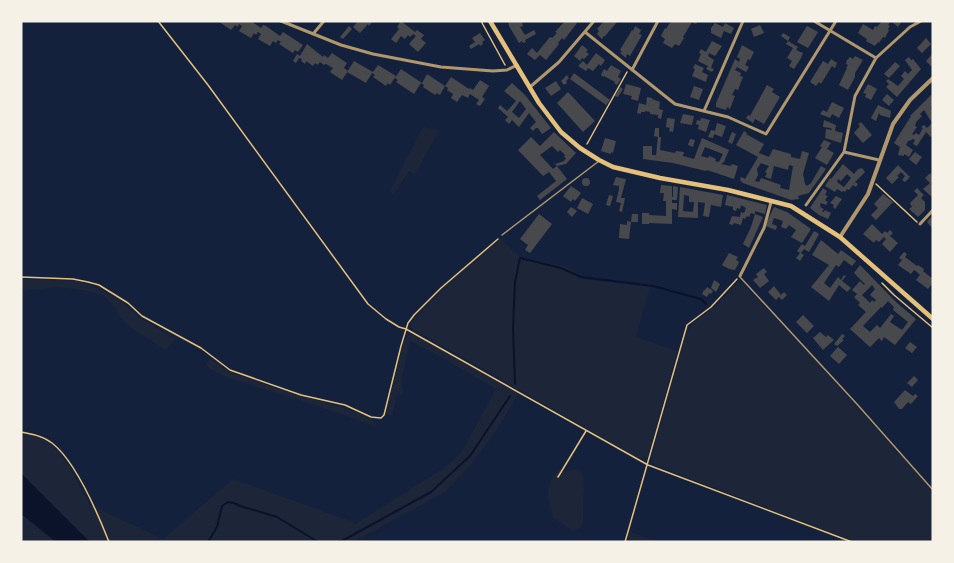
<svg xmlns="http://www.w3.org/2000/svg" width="954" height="563" viewBox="0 0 954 563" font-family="'Source Serif 4',serif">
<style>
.green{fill:#1d2539}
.water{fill:#0b132b}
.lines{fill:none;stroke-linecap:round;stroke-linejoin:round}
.stream{stroke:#0b132b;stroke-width:2}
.building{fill:#48494c;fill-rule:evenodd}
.path{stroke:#e5c07b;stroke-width:1.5}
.service{stroke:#b1986c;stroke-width:1.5}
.minor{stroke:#b1986c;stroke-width:3}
.tertiary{stroke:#b1986c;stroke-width:4}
.secondary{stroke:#e5c07b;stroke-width:4.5}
</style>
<rect width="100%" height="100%" fill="#14213d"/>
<path class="green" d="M 423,127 L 439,130 L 415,175 L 409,171 L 394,194 L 390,191 Z
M 501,239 L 520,257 L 568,267 L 583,279 L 650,287 L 636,337 L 677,351 L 648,457 L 638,458 L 413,329 L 411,326 L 411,322 L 417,315 L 447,284 Z
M 21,279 L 75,281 L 88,284 L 117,298 L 143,320 L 176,339 L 165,350 L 130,327 L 120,317 L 116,309 L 103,295 L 87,291 L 59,287 L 21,291 Z
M 737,283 L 743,284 L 746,287 L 815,360 L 933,492 L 933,542 L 856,542 L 657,466 L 653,463 L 651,458 L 685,337 L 692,324 L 718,304 Z
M 410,333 L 519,393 L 494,434 L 474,461 L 445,492 L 353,542 L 21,542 L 21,431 L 34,434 L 44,439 L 58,451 L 68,465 L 90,505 L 163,539 L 233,479 L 353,522 L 354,525 L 444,468 L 461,453 L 496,389 L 439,356 L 410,341 L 401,380 L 403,391 L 402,394 L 397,395 L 391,417 L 386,413 L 403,344 Z
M 209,358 L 228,371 L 243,377 L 291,393 L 344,408 L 370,418 L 378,427 L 321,407 L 229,378 L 210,369 L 206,365 Z
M 579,469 L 584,479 L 583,523 L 579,529 L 573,531 L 553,518 C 549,499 542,484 560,470 L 563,472 Z
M 630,532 L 657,542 L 627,542 Z"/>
<path class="water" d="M 21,473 L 90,542 L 56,542 L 21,514 Z"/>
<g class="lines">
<path class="stream" d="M 515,384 L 513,328 L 515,282 L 520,258 L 561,268 L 581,277 L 653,286 L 701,299 L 706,304
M 208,542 L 217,527 L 222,506 L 228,502 L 234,503 L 240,506 L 277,517 L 318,542
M 340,542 L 431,492 L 470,456 L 510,396"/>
</g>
<path class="building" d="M 218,21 L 251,21 L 261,28 L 263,25 L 266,26 L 280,36 L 283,32 L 303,45 L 298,52 L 295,50 L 293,53 L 279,44 L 281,42 L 278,40 L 276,43 L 273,41 L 270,46 L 258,39 L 261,34 L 258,32 L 256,35 L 254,33 L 251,38 L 239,31 L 242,26 L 239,24 L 238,27 L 235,25 L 231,30 Z
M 358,21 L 373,21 L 369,26 L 368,24 L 360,33 L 353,27 Z
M 401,21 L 415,32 L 417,30 L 424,35 L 421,39 L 426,43 L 418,52 L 409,44 L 416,36 L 413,34 L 410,37 L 408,35 L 405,39 L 401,36 L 396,43 L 391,39 L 399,29 L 397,27 Z
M 508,21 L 525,21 L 522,23 L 523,26 L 520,27 L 525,35 L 534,30 L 536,34 L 525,40 L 526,42 L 523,43 L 522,41 L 519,43 L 509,26 Z
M 565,21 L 574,21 L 577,23 L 564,40 L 562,38 L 558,43 L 559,44 L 546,60 L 540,55 L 535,60 L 527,54 L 532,48 L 537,53 L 550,37 L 552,38 L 557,33 L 555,32 Z
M 604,21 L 618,21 L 605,36 L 604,36 L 602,39 L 597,34 L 599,31 L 597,29 Z
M 673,21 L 698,21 L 696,24 L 692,22 L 683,37 L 684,38 L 679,46 L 675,44 L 672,48 L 663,43 L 665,39 L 661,36 L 665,28 L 666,29 L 669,24 Z
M 882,21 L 902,21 L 898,27 L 891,21 L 888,25 L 890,26 L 888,29 L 889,30 L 885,38 L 883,37 L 879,43 L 878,42 L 875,46 L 866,41 L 867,39 L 858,33 L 863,24 L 873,30 L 875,26 L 877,27 Z
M 715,23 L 723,27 L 725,23 L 734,28 L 731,34 L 724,31 L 721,38 L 711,33 L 711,28 Z
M 760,25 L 764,33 L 754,37 L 751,29 Z
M 349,26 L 352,29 L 343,39 L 340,37 Z
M 635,26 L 641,30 L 639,34 L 642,35 L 630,56 L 627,54 L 626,58 L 620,53 L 622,51 L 620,50 L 632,30 L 633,31 Z
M 807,26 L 818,32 L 808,48 L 797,42 Z
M 480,33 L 485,40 L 482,42 L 483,44 L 480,46 L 479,44 L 471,49 L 469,46 L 475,42 L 472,38 Z
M 783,33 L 790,37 L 788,41 L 798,47 L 796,50 L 803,53 L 801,58 L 794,69 L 789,66 L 792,61 L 787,58 L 793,48 L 786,44 L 788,41 L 781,36 Z
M 926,38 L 931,44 L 922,53 L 917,48 Z
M 712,41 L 722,46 L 715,56 L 709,53 L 708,56 L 714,60 L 711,68 L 714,69 L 712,72 L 706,69 L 708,66 L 698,61 L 701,54 L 699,53 L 701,49 L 706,52 Z
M 307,44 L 323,57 L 324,55 L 328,58 L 332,53 L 347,63 L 344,68 L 348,71 L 342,80 L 330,72 L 333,68 L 326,64 L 324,65 L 320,62 L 318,65 L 315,63 L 313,66 L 306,61 L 305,64 L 301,61 L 302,59 L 299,58 L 296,63 L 293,61 L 297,54 L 300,56 Z
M 582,45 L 588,50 L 586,52 L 589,54 L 584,59 L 582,58 L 580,61 L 574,56 Z
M 742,45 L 754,52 L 750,60 L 748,59 L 745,65 L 749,67 L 746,72 L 737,67 L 735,70 L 741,73 L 740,76 L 743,77 L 738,90 L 735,89 L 732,95 L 735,96 L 730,109 L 727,107 L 726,110 L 716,107 L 716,103 L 735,59 L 739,62 L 740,59 L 737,57 Z
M 596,53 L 605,60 L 601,66 L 599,64 L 593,71 L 588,68 L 586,71 L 578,66 L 583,61 L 587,65 Z
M 933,53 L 933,68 L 926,61 Z
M 855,56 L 863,60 L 855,73 L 855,77 L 848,90 L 839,85 L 847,68 L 846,68 L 848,65 L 846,64 L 847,60 L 850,57 L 853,59 Z
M 909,57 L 911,60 L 913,59 L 921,69 L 897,97 L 886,87 L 889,84 L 886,81 L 888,79 L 898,86 L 904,79 L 901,76 L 905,71 L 908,74 L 912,70 L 905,60 Z
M 831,59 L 837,63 L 835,68 L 832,66 L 821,84 L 819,82 L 816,86 L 810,82 L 823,61 L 828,64 Z
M 354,61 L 373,72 L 378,65 L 396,76 L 390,85 L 388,83 L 386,86 L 373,77 L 375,75 L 372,73 L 366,83 L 347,72 Z
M 895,62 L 900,66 L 889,78 L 884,74 Z
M 695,64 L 704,68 L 702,72 L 708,75 L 706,82 L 692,76 L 695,69 L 693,68 Z
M 611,65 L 621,71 L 618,77 L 621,79 L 617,85 L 614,83 L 615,82 L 604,76 L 604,77 L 601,75 L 604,69 L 607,71 Z
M 401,69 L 422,83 L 427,74 L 445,86 L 440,95 L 437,93 L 435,95 L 423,87 L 424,85 L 421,83 L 414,94 L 396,82 L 398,80 L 395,78 Z
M 574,73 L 610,100 L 606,105 L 570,79 Z
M 567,75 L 569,78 L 566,81 L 567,83 L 564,85 L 561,81 Z
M 451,77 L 469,89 L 470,88 L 473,90 L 480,80 L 489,86 L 482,97 L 485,99 L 480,106 L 476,104 L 479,100 L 470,94 L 468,98 L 462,95 L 457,102 L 451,98 L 453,94 L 447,90 L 448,88 L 445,86 Z
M 556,81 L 561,89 L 551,96 L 545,88 Z
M 512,83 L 525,95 L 551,128 L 542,134 L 538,128 L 536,128 L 533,131 L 530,128 L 536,122 L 529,113 L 519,127 L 512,120 L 509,124 L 505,120 L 508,117 L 498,108 L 500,105 L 507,111 L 516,101 L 504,91 ZM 520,101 L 526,109 L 519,118 L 512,112 Z
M 626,84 L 641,88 L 638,101 L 631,99 L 632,96 L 623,94 Z
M 868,84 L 877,89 L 871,100 L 865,97 L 866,94 L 863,93 Z
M 767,85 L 774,89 L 772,92 L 780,97 L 764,124 L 755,119 L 753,123 L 746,118 L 748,115 L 750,116 Z
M 694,86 L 703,89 L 699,100 L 690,97 Z
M 620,87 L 623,89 L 618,97 L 615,96 Z
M 568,92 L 595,121 L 583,132 L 557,103 Z
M 887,94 L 894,100 L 889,106 L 882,100 Z
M 931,95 L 933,97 L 933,106 L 931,108 L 933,111 L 933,135 L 931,137 L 926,132 L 917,146 L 913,144 L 915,140 L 913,139 L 909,141 L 908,141 L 906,145 L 913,150 L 909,157 L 904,154 L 904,156 L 898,155 L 900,147 L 894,143 L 911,116 L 910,116 ZM 924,110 L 932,123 L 927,128 L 924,125 L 921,127 L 923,128 L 919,135 L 916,133 L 914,135 L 912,134 L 917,127 L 915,126 L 916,122 L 922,116 L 920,114 Z
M 647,97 L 652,98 L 652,99 L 660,102 L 659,109 L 663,110 L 661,119 L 658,118 L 658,115 L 650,114 L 650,112 L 645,111 L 645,112 L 641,112 L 641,114 L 637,113 L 639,103 L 646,105 Z
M 832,102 L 844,108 L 839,118 L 832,114 L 830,118 L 820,114 L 823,110 L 827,112 Z
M 878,105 L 891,111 L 890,118 L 880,115 L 879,113 L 876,121 L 871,118 Z
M 683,114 L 694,116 L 692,125 L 680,123 Z
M 667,118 L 675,119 L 673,132 L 669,131 L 670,128 L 666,127 Z
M 701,118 L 710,120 L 706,132 L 698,129 L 699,125 L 696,124 L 697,120 L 700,121 Z
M 824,120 L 836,125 L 835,131 L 843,133 L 841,143 L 825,138 L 826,129 L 832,130 L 831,128 L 823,127 Z
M 861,122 L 872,135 L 863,143 L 854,133 L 860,126 L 858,124 Z
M 717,123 L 726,126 L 722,137 L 714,134 L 713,138 L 708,137 L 711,130 L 715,131 Z
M 655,128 L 659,128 L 659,137 L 661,137 L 660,150 L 675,153 L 676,151 L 684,152 L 683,156 L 694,159 L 702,138 L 729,150 L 724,162 L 721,164 L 731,166 L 732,164 L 738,166 L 734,179 L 707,170 L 706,171 L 673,163 L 643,159 L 643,146 L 652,146 L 652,155 L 656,155 L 658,137 L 654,136 ZM 705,147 L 723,154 L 719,162 L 715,161 L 716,159 L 712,157 L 709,156 L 708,158 L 701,156 Z
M 744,131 L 747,133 L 746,134 L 764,144 L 759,153 L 769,157 L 773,149 L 791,154 L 791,157 L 800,159 L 802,151 L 809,153 L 803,174 L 805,184 L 807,186 L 811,183 L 821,166 L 826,169 L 809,193 L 798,196 L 799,199 L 791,200 L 743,183 L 740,180 L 741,177 L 745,179 L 758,157 L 736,145 ZM 761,163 L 769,166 L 765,172 L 767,173 L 765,177 L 771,179 L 774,166 L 788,170 L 789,165 L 793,166 L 789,190 L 780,188 L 781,185 L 761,178 L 759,182 L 755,181 L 758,175 L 757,169 Z
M 554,132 L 576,153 L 566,164 L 557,166 L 567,179 L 540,200 L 537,196 L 556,181 L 549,172 L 543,176 L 518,150 L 531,137 L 540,146 ZM 552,146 L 558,152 L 560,150 L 565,155 L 564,157 L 566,158 L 564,161 L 555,164 L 557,166 L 553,169 L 540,155 Z
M 732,132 L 736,134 L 732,144 L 728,142 Z
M 605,138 L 616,141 L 613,153 L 611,152 L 611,154 L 601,151 Z
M 690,139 L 695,140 L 693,147 L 688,145 Z
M 824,140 L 831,143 L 827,149 L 834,153 L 827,165 L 815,158 L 822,147 L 820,146 Z
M 915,152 L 922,157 L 916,165 L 909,159 Z
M 843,164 L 854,174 L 858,169 L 862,168 L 865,172 L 855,182 L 858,184 L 856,187 L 853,185 L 849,190 L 847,189 L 845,192 L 843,191 L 842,192 L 837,189 L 835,192 L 825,186 L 830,178 L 831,179 ZM 847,174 L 851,178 L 844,187 L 837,182 L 838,179 L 841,181 Z
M 898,165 L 910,177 L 905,182 L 902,180 L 905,176 L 901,172 L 897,176 L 899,177 L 892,184 L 886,178 Z
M 930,173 L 933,176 L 933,181 L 931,184 L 933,186 L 933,198 L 923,189 L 930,183 L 925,178 Z
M 616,177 L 626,179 L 621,198 L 625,198 L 622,212 L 619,211 L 621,203 L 616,202 L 619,189 L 619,186 L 613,185 Z
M582 182a4 4 0 1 1 8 0a4 4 0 1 1-8 0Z
M 661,185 L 672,186 L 672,197 L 673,197 L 673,186 L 678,187 L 677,200 L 672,200 L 672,203 L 677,203 L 677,210 L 672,209 L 672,224 L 649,223 L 649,224 L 642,224 L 642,213 L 649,213 L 649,215 L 666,216 L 666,201 L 663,201 L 664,193 L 660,193 Z
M 571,186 L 581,193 L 575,201 L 573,199 L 571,202 L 563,196 Z
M 680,187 L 723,195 L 721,207 L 711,205 L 709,217 L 703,216 L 705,203 L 698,202 L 698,218 L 678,217 ZM 684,195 L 689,196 L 689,202 L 694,202 L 693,212 L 683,211 Z
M 823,188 L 827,191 L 825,195 L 828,196 L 825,200 L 828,202 L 826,205 L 821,203 L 820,205 L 821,206 L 820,207 L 824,209 L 822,211 L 824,212 L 825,210 L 831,213 L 828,219 L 819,215 L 810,208 Z
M 917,188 L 924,195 L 921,198 L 925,202 L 925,210 L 918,217 L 909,209 L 912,207 L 910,203 L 918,195 L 914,191 Z
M 883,194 L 893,202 L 876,220 L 871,215 L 878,208 L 874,204 Z
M 609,195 L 613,196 L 610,206 L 606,205 Z
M 727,195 L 767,205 L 765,214 L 755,211 L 755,214 L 751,213 L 749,217 L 747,216 L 745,219 L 743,218 L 741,225 L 734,223 L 733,225 L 729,224 L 732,216 L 740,217 L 741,212 L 744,213 L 746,208 L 741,205 L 740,209 L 737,208 L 736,211 L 733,210 L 733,207 L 725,205 Z
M 836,196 L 842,199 L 835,209 L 833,207 L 834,205 L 830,203 Z
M 582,198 L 593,204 L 588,214 L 577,208 Z
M 571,207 L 577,211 L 572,217 L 567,212 Z
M 774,207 L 787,212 L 811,229 L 802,243 L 791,237 L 796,230 L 789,225 L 786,229 L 781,227 L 783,221 L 774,218 L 772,224 L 777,226 L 776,230 L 765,226 Z
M 539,214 L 552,224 L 530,253 L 525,250 L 528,245 L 520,239 Z
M 632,214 L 638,214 L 638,222 L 631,222 Z
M 755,214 L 763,217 L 749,248 L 743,244 L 751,227 Z
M 931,217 L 933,219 L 933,229 L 927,222 Z
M 627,221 L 631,222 L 629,239 L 619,238 L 620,224 L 627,225 Z
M 872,224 L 882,234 L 885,231 L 887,233 L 890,230 L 893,233 L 890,236 L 898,243 L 890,252 L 882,244 L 886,239 L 884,237 L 879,242 L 876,240 L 874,243 L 863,234 Z
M 814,231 L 819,234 L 809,252 L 804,249 L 801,253 L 804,255 L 800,261 L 796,258 L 800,253 L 797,251 L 802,244 L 805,246 Z
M 821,240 L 838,254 L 841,250 L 856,261 L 852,266 L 844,260 L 839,267 L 836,265 L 824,283 L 830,288 L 838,277 L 841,280 L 844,275 L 846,276 L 842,281 L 851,288 L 847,292 L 839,285 L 829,301 L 811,287 L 829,265 L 812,255 Z
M 904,252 L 907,254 L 905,257 L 917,266 L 918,265 L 924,269 L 923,271 L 933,279 L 933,286 L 931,285 L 928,289 L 916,280 L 920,275 L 917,272 L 914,270 L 911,274 L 898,265 L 902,260 L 899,258 Z
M 729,253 L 738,257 L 736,260 L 739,262 L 735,270 L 729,269 L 722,265 Z
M 860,265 L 897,303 L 916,319 L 895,345 L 884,337 L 882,341 L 879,338 L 870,347 L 850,329 L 866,312 L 858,305 L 860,303 L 854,297 L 857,294 L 852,290 L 860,281 L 864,285 L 865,284 L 854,273 ZM 872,285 L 875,289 L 870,295 L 876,300 L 874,302 L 872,300 L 870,303 L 862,295 ZM 888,301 L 894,307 L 893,310 L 908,322 L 902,330 L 890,322 L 894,316 L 891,314 L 880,328 L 877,325 L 870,332 L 863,326 L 881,307 L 882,308 Z
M 764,268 L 767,272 L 764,274 L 769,281 L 760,288 L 753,280 L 758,277 L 756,274 Z
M 714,280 L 720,284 L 716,292 L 711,288 Z
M 774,286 L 781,295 L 784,292 L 787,295 L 782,300 L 779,297 L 776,300 L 768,292 Z
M 707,287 L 713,291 L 711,294 L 709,293 L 707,297 L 702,294 L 704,290 L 705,290 Z
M 803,315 L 814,326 L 807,333 L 796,322 Z
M 820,332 L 826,337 L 828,335 L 834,340 L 823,350 L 813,338 Z
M 842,334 L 845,336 L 842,339 L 844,340 L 837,346 L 834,344 Z
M 910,342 L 917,347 L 912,353 L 905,348 Z
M 838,347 L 847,355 L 839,364 L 830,356 Z
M 914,376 L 918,380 L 912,387 L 907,383 Z
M 905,390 L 913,396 L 915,394 L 918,396 L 911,404 L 908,402 L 902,409 L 899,409 L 894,402 Z"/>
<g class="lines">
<path class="path" d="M 158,21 L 208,85 L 368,304 L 386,319 L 399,327 L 406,329 L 648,465 L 852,542
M 481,21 L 505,65
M 587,144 L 627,72
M 876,184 L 917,222
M 21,277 L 73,279 L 88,282 L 99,285 L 128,303 L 142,316 L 201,348 L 230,370 L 301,395 L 345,405 L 371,417 L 381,418 L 384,415 L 401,346 L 408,323 L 414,315 L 441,288 L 498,239
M 882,283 L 894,295 L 933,328
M 21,432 C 32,434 43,436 52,443 C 75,461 98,514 109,542
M 558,477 L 586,431
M 625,542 L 687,325 L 711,307 L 737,279"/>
<path class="service" d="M 502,235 L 599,161
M 740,277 L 856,403 L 933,490"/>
<path class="minor" d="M 281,21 L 341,45 L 373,54 L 441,67 L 493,71 L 507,70 L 517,65
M 814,21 L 876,58
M 585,32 L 675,104 L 728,117 L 766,134 L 836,21
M 313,34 L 324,21
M 632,70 L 658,21
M 530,87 L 559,62 L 594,21
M 704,111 L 743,21
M 844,152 L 879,160
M 806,205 L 844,152 L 855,96 L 876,58 L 910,27 L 921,21
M 920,224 L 933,210
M 740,276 L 764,228 L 771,202"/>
<path class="tertiary" d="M 840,237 L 868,194 L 893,124 L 910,100 L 933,78"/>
<path class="secondary" d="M 490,21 L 539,103 L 561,132 L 580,148 L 599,160 L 613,167 L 660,178 L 728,190 L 791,206 L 840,237 L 933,319"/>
</g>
<rect width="954" height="563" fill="none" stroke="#f6f1e7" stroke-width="45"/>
</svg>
